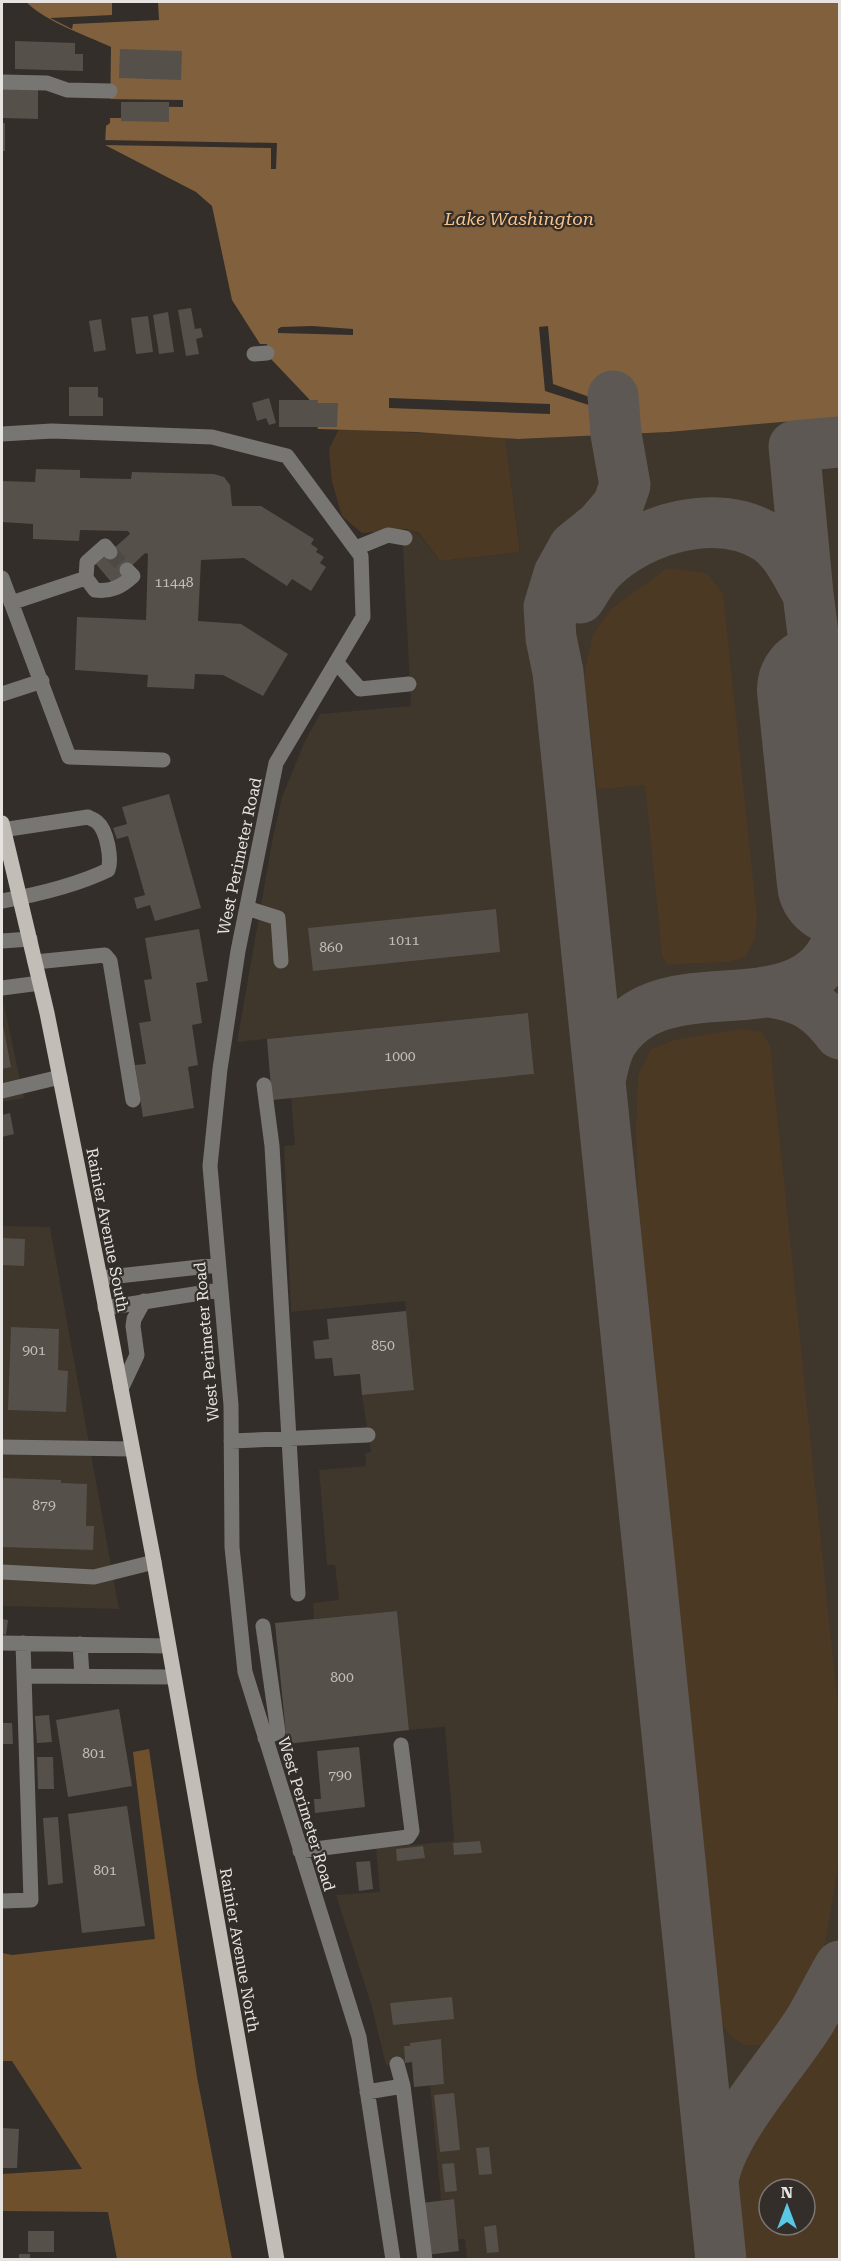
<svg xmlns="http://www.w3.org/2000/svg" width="841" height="2261" viewBox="0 0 841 2261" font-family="'Roboto Serif',serif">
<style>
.built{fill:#3f362c;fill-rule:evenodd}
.green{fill:#4c3924;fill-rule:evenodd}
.forest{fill:#6f502d}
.water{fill:#80603d}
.pier{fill:#332e29}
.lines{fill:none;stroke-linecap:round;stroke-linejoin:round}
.taxiway{stroke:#5d5854;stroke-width:51}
.runway{stroke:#5d5854;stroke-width:126}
.building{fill:#56504b}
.minor-tunnel{stroke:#4e4944;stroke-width:15;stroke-dasharray:15 8;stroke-linecap:butt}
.minor{stroke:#787673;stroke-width:15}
.major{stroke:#c2bdb7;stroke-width:15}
.labels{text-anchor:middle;stroke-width:4.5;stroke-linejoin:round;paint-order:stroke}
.number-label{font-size:14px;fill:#c2bebb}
.street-label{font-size:16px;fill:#e6e3e0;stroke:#332e29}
.water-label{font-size:18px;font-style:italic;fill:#f9c38a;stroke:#332e29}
</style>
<rect width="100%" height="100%" fill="#332e29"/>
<path class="built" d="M 839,417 L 839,2259 L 467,2259 L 465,2239 L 458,2239 L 453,2199 L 441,2200 L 430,2085 L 444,2084 L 441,2040 L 410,2043 L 410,2046 L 404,2047 L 405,2063 L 386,2065 L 371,2004 L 336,1895 L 380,1892 L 376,1848 L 454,1841 L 445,1727 L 409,1730 L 397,1611 L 314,1619 L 313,1603 L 339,1600 L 335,1565 L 327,1565 L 319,1470 L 366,1466 L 365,1453 L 371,1452 L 362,1395 L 414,1389 L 405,1301 L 291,1312 L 284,1146 L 295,1145 L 291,1098 L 534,1074 L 528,1013 L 237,1042 L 273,837 L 282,797 L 305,741 L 320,714 L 411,706 L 403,548 L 407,529 L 419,534 L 440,561 L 520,552 L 505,437 L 518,439 L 669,432 ZM 769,2189 L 805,2189 L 805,2225 L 769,2225 Z
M 2,996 L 24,1098 L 2,1102 Z
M 2,1226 L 50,1227 L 119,1609 L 2,1606 Z"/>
<path class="green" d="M 339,429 L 505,437 L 520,552 L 440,561 L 419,533 L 407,529 L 362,533 L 342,516 L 332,482 L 329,449 Z
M 667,568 L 706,573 L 723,593 L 757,918 L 755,938 L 746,956 L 729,962 L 668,964 L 662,956 L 645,785 L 597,789 L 584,675 L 593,634 L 611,609 Z
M 742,1029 L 761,1032 L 770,1045 L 837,1699 L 840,1727 L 840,1856 L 824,1950 L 802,2004 L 782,2035 L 766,2045 L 744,2045 L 729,2035 L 720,2019 L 639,1220 L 636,1129 L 638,1076 L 651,1049 L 678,1039 Z
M 839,2025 L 839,2259 L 742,2259 L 736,2193 L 735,2161 L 748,2141 L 837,2026 ZM 769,2189 L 805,2189 L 805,2225 L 769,2225 Z"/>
<path class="forest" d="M 149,1749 L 197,2077 L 232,2259 L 117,2259 L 108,2212 L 2,2211 L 2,2174 L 82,2169 L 12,2061 L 2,2061 L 2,1953 L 12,1955 L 155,1939 L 133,1752 Z"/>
<path class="water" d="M 26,2 L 839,2 L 839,417 L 669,432 L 518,439 L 415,432 L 318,429 L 309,399 L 271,359 L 269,358 L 267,344 L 260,344 L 232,300 L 212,206 L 196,192 L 105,145 L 106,126 L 110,123 L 111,47 C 83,34 48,23 26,2 Z"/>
<path class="pier" d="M 112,2 L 158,2 L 159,20 L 73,24 L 72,29 L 50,18 L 112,15 Z
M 107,99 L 183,100 L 183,107 L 121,106 L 121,118 L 107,118 Z
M 102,140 L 277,143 L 276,169 L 271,169 L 271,148 L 102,145 Z
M 312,326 L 353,329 L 353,335 L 278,333 L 278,329 L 281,327 Z
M 548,326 L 553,384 L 598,400 L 600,421 L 593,422 L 592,406 L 545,391 L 539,327 Z
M 389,398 L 550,404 L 550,414 L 389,408 Z"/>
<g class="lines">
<path class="taxiway" d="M 613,396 L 616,434 L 625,485 L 618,505 L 600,526 L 574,547 L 559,574 L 549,607 L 551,638 L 558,672 L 721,2260
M 580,598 C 586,588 593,576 601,568 C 641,528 718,506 768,538 C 787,551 797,575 808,594
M 820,689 L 808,594 L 794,446 L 840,442
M 770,992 C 803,997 820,1007 840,1034
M 600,1081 C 603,1068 605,1054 612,1042 C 665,957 803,1038 840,936
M 713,2181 C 721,2129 783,2065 811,2019 C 821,2002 830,1983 840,1966"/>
<path class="runway" d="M 820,689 L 840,882"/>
</g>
<path class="building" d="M 15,41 L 75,43 L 75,54 L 83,54 L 83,71 L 15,69 Z
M 120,49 L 182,51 L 181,80 L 119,78 Z
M 2,85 L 38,86 L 38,119 L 2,118 Z
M 121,102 L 169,102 L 169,122 L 121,121 Z
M 2,123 L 5,123 L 5,151 L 2,151 Z
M 191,308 L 195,329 L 201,328 L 203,337 L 196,339 L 199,354 L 186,356 L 178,310 Z
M 168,312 L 174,352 L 159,354 L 153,315 Z
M 148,316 L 153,352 L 136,354 L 131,318 Z
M 101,319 L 106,350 L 94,352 L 89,321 Z
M 69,387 L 98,387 L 98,397 L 103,398 L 103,416 L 69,416 Z
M 269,398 L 276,423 L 269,425 L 266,418 L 257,421 L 252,403 Z
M 279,400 L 318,400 L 318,403 L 338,403 L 337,427 L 279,427 Z
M 36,469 L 80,470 L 80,478 L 131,479 L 132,472 L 214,474 L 224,477 L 230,485 L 232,506 L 261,506 L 314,539 L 311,544 L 318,549 L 316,552 L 324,557 L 320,563 L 326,567 L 311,591 L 292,579 L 287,586 L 244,558 L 201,560 L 198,621 L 241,624 L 288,654 L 263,696 L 223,675 L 195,674 L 194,689 L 147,687 L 148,675 L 75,670 L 77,617 L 146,620 L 148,554 L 145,553 L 113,584 L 96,564 L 130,534 L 128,531 L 80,530 L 79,541 L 33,539 L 33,524 L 2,522 L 2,481 L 35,482 Z
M 169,794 L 201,908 L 155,921 L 150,905 L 137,909 L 134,898 L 145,895 L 128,836 L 117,839 L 113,828 L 127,824 L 122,807 Z
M 496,909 L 500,952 L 313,971 L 308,928 Z
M 199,929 L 208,981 L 196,983 L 202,1023 L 192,1025 L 198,1065 L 188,1067 L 194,1108 L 143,1117 L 135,1065 L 146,1064 L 139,1023 L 151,1021 L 144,980 L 152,979 L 145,938 Z
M 528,1013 L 534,1074 L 272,1100 L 267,1039 Z
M 2,1020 L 11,1067 L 2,1069 Z
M 10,1113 L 14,1134 L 2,1137 L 2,1115 Z
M 2,1238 L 25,1239 L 24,1266 L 2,1265 Z
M 406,1311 L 414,1390 L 362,1395 L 360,1374 L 334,1376 L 332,1358 L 315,1359 L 313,1341 L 329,1339 L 327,1319 Z
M 11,1327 L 59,1329 L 58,1370 L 68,1371 L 66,1412 L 8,1410 Z
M 2,1478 L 61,1480 L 61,1483 L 87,1484 L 86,1526 L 94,1526 L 93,1550 L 2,1547 Z
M 397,1611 L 409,1730 L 287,1744 L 275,1623 Z
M 2,1619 L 8,1620 L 6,1635 L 2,1634 Z
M 119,1709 L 132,1786 L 68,1797 L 56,1720 Z
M 49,1715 L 52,1742 L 37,1743 L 35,1716 Z
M 2,1723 L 12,1723 L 13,1744 L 2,1744 Z
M 359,1747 L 365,1807 L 315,1813 L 314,1799 L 321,1799 L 317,1751 Z
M 37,1757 L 53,1757 L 54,1789 L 38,1789 Z
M 127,1806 L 145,1926 L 82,1933 L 68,1814 Z
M 58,1817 L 63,1883 L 48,1885 L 43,1818 Z
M 480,1841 L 482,1853 L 454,1855 L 453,1843 Z
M 423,1846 L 425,1858 L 397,1861 L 396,1849 Z
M 370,1861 L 373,1889 L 359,1891 L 356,1862 Z
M 452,1997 L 454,2019 L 393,2025 L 390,2003 Z
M 441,2039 L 444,2084 L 414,2087 L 412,2062 L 405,2063 L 404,2046 L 410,2046 L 410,2043 Z
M 454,2093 L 460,2150 L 440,2152 L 434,2095 Z
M 2,2128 L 19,2129 L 17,2168 L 2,2168 Z
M 489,2147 L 492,2174 L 479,2175 L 476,2148 Z
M 454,2163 L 457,2191 L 445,2192 L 442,2164 Z
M 454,2199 L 459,2251 L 427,2255 L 422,2203 Z
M 496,2225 L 499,2252 L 487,2253 L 484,2227 Z
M 28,2231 L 54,2231 L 54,2252 L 28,2252 Z
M 19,2254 L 30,2254 L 30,2260 L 19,2260 Z"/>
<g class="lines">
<path class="minor-tunnel" d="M 110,552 L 127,570"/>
<path class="minor" d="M 2,82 L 47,83 L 67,90 L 110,91
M 254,354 L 267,353
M 2,434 L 52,431 L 212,437 L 287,456 L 361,556 L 363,617 L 276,763 L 238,951 L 220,1069 L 210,1166 L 231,1405 L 232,1547 L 245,1672 L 359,2037 L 393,2260
M 356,548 L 388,535 L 405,538
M 110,552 L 105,546 L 87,562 L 86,578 L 95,590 C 111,592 121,587 133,576 L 127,570
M 2,578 L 69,757 L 163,760
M 11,603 L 86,578
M 336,662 L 360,689 L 409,684
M 2,694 L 42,681
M 2,830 L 88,817 C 91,819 95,820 97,822 C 107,830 112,859 108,870 C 77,885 35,895 2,901
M 247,908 L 278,918 L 281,961
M 2,941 L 30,939
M 35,962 L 105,955 L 110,961 L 133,1100
M 2,988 L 40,983
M 264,1085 L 272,1146 L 298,1594
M 2,1091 L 60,1077
M 100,1278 L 218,1265
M 105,1308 L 220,1290
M 121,1389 L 137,1355 L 133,1326 L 134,1319 L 144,1301
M 231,1441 L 368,1435
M 2,1447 L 132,1449
M 2,1572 L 94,1577 L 154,1562
M 263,1626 L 278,1732 L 265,1738
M 2,1643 L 168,1646
M 80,1644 L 82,1676
M 24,1676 L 173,1677
M 300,1851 L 408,1837 L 412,1831 L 401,1745
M 2,1901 L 31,1900 L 23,1643
M 403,2086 L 425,2260
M 367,2092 L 403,2086 L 397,2064"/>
<path class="major" d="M 2,823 L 47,1013 L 100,1278 L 154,1562 L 277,2260"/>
</g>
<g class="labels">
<g class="number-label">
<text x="174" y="587">11448</text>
<text x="404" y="945">1011</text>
<text x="331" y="952">860</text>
<text x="400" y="1061">1000</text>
<text x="383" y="1350">850</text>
<text x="34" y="1355">901</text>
<text x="44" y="1510">879</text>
<text x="342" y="1682">800</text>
<text x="94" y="1758">801</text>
<text x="340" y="1780">790</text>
<text x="105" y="1875">801</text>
</g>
<g class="street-label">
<text transform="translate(239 856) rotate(-78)" y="6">West Perimeter Road</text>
<text transform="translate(108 1230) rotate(79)" y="6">Rainier Avenue South</text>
<text transform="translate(206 1342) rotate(-95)" y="6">West Perimeter Road</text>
<text transform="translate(307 1814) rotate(73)" y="6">West Perimeter Road</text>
<text transform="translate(240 1950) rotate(80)" y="6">Rainier Avenue North</text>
</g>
<g class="water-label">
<text x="519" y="225">Lake Washington</text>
</g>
</g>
<rect width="841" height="2261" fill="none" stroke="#e6e3e0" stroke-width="6"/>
<g transform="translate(787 2207)"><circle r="28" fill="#332e29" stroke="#7b7672" stroke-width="1.5"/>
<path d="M0-4.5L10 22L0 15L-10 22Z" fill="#59c8e5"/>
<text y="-9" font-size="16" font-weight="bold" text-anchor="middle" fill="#e6e3e0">N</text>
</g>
</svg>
